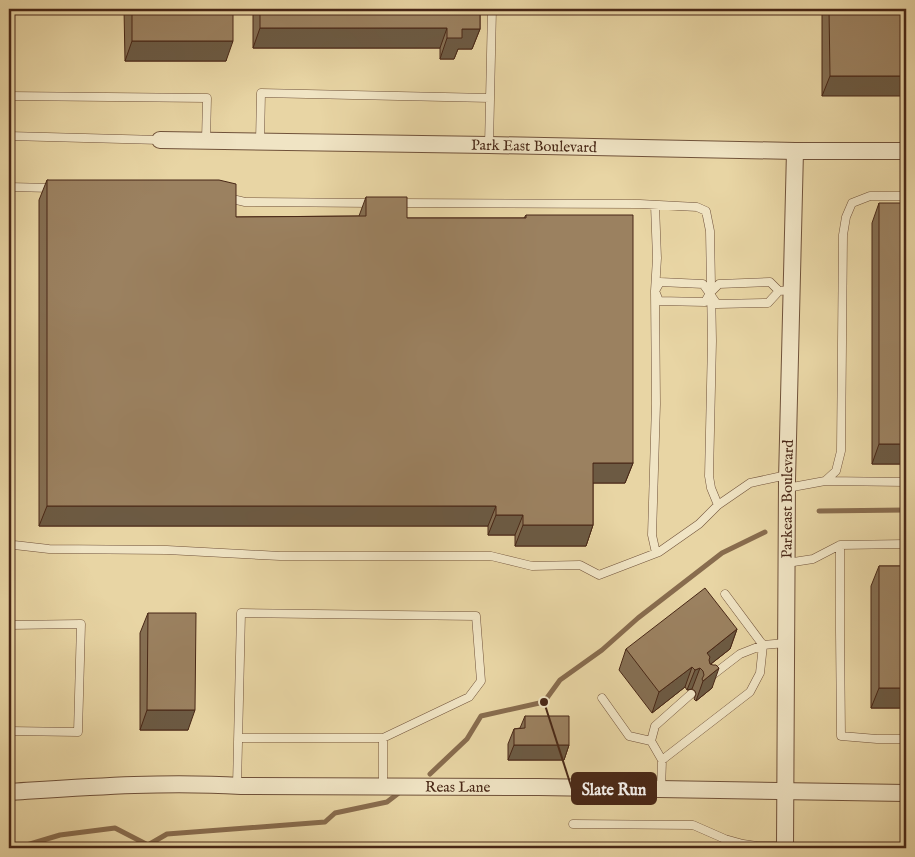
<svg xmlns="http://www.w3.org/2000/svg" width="915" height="857" viewBox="0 0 915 857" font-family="'IM FELL English',serif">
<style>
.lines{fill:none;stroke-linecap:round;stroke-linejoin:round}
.stream{stroke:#886c4e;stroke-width:5}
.service-casing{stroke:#70523a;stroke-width:9}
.minor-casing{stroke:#70523a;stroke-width:18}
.service{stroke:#f0e4c4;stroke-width:8}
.minor{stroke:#f0e4c4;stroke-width:16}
.wall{fill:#856f53;stroke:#482716}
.shaded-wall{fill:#6c5a43;stroke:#482716}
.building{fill:#9b8160;stroke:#482716}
.labels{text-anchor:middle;stroke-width:4.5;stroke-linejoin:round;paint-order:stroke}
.street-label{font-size:15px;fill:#482716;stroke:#f0e4c4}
.leader{fill:none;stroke:#482716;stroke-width:2}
.callout-dot{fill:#482716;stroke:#f0e4c4;stroke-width:2}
.callout{fill:#482716;stroke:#482716;stroke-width:2}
.callout-label{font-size:16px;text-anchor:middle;font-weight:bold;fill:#fff}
</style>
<rect width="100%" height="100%" fill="#e8d5a4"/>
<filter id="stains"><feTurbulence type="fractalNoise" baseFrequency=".004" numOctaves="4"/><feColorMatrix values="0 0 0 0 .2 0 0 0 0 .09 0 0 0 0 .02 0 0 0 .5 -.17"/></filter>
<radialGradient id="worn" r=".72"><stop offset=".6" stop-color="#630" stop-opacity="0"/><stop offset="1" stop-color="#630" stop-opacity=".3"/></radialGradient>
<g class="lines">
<path class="stream" d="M 819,511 L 906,510
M 430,774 L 467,739 L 481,716 L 544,702 L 560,680 L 602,650 L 638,618 L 722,553 L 765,532
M 9,847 L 20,847 L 60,835 L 115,828 L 148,845 L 167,834 L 325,822 L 335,813 L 387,802 L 400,792"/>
<g class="service-casing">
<path id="service" d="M 9,96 L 207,98 L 206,140
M 9,136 L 160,140
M 260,141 L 261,93 L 490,98
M 489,145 L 492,9
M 9,187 L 52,188
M 228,198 L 245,202 L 373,203
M 397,203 L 640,204 L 697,207 L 706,211 L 710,231 L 712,341 L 709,476 L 711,488 L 718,505
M 655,205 L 657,258 L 655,291 L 656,404 L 652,535 L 656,553
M 779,291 L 768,303 L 717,304 L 703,284 L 660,282 L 655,291 L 659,301 L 705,302 L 710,293 L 719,284 L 770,282 L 779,291 L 792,290
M 825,481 L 836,471 L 841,451 L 843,235 L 846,217 L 852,203 L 870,196 L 906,196
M 787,488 L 825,481 L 906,482
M 9,543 L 14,545 L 49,549 L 167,550 L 280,556 L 491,556 L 532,566 L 580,565 L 599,575 L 659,552 L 699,524 L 718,505 L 750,483 L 787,475
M 840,545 L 840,631 L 841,736 L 877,739 L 906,739
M 787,563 L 813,559 L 840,545 L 906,544
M 9,625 L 81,624 L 78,732 L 9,731
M 710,677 L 740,654 L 763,645 L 786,643
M 602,698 L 629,736 L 651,741 L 662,760
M 651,741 L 655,726 L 691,694
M 237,786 L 241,613 L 476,616 L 481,681 L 469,697 L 383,738 L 238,738
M 383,786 L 383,738
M 661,790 L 662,760 L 750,692 L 760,673 L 763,645 L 725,594
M 573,824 L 693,825 L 725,839 L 727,848
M 725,839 L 743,844 L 757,846 L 785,846"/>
</g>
<g class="minor-casing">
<g id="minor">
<path id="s1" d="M 160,140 L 489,145 L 795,151 L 906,151"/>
<path id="s2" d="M 9,792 C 86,787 164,781 241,786 L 539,787 L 906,793"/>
<path id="s3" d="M 785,848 L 787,480 L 795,151"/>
</g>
</g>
<use href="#service" class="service"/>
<use href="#minor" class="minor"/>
</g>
<path class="wall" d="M 124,9 L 233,9 L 226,61 L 125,61 Z
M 253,9 L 480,9 L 480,29 L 472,49 L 458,49 L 454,59 L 440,59 L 440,48 L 253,48 Z
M 822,9 L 906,9 L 822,96 Z
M 47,180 L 236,217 L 359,216 L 366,197 L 407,218 L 524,218 L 526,215 L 633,463 L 625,483 L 593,483 L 593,525 L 586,546 L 515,546 L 515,535 L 488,535 L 488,526 L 39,526 L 39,200 Z
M 879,203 L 906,464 L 872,464 L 872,223 Z
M 879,566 L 906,566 L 906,708 L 871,708 L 871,586 Z
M 148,613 L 188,730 L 140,730 L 140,633 Z
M 737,629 L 730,649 L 711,664 L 712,688 L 696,701 L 694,699 L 696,694 L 695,691 L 692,689 L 687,690 L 685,687 L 652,713 L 619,670 L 626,649 Z
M 525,716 L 569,745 L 564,760 L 508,760 L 508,744 L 514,729 L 520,728 Z"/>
<path class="shaded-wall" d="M 260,28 L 447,28 L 440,48 L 253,48 Z
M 462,29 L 480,29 L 472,49 L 458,49 L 454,59 L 440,59 L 447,38 Z
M 132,41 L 233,41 L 226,61 L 125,61 Z
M 830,76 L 906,76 L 906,96 L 822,96 Z
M 879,444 L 906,444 L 906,464 L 872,464 Z
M 593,463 L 633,463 L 625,483 L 586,483 Z
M 47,506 L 496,506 L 488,526 L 39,526 Z
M 496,515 L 523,515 L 515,535 L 488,535 Z
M 523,525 L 593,525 L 586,546 L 515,546 Z
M 737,629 L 730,649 L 703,670 L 707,653 Z
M 692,667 L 685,687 L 652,713 L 659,692 Z
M 700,668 L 692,689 L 687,690 L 695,670 Z
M 719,668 L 712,688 L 696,701 L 703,681 Z
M 879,688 L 906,688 L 906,708 L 871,708 Z
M 147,710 L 195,710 L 188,730 L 140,730 Z
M 514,745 L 569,745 L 564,760 L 508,760 Z"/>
<path class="building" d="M 132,9 L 233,9 L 233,41 L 132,41 Z
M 260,9 L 480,9 L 480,29 L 462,29 L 462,38 L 447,38 L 447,28 L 260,28 Z
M 829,9 L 906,9 L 906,76 L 830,76 Z
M 47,180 L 219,180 L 236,184 L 236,217 L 366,216 L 366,197 L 407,197 L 407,218 L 526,218 L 526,215 L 633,215 L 633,463 L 593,463 L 593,525 L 523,525 L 523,515 L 496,515 L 496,506 L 47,506 Z
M 879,203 L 906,203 L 906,444 L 879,444 Z
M 879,566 L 906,566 L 906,688 L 879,688 Z
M 705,588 L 737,629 L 707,653 L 710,657 L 709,660 L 710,664 L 713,665 L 716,665 L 719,668 L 703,681 L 702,679 L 704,675 L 703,671 L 700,668 L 695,670 L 692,667 L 659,692 L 626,649 Z
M 148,613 L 196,613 L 195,710 L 147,710 Z
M 525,716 L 569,716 L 569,745 L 514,745 L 514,729 L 525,728 Z
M 604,847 L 685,847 L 685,848 L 604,848 Z"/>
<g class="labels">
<g class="street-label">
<text dy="5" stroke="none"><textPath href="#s1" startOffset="374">Park East Boulevard</textPath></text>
<text dy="5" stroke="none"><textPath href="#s3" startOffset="349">Parkeast Boulevard</textPath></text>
<text dy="5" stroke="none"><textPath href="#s2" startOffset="449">Reas Lane</textPath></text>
</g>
</g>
<path class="leader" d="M544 702L572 789"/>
<circle class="callout-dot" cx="544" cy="702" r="5"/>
<rect class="callout" x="572" y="773" width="84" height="31" rx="5"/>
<g class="callout-label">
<text x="614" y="795">Slate Run</text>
</g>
<rect width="915" height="857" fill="none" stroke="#e8d5a4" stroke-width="30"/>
<rect x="10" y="10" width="895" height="837" fill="none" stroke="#482716" stroke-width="2.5"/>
<rect x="15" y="15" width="885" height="827" fill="none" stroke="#482716"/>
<rect width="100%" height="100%" filter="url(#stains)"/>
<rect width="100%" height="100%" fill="url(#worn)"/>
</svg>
